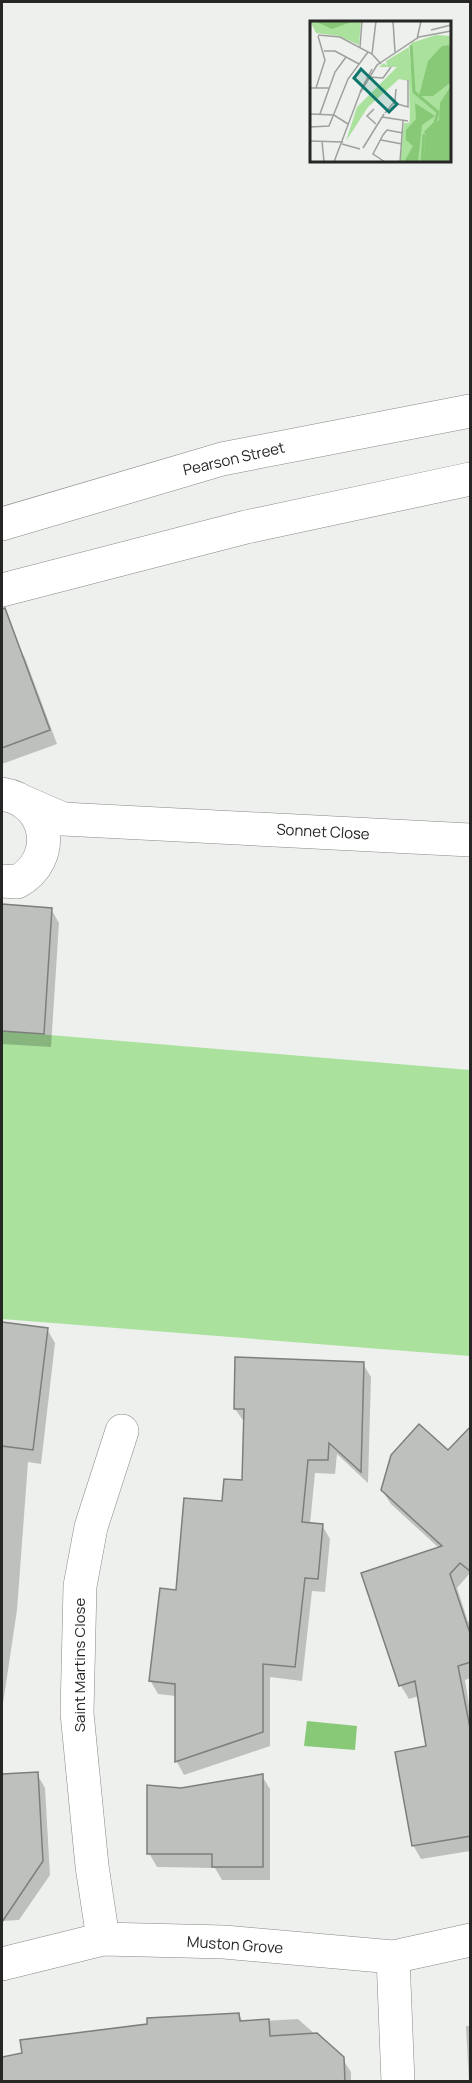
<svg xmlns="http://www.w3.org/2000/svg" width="472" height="2083" viewBox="0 0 472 2083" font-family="Manrope,sans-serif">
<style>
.green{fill:#aae19d}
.water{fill:#88c978}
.shadow{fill:#0003}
.building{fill:#bdc0bd;stroke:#7c7f7c;stroke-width:1.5}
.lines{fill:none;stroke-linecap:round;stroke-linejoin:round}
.street-casing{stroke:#868985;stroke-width:34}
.primary-casing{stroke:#868985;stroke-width:34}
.street{stroke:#fff;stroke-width:33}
.primary{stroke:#fff;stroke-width:33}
.labels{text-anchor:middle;stroke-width:5;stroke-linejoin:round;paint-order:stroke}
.street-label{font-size:15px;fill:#262725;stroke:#fff}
.inset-river{fill:none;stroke:#88c978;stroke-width:3}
.inset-road{fill:none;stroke:#9da09c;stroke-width:1.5}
.view{fill:#0f766e;fill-opacity:0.15;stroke:#0f766e;stroke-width:3}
.inset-edge{fill:none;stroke:#262725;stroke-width:3}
</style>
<rect width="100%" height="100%" fill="#edf0ec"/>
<path class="green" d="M 2,1031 L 470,1070 L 470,1356 L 2,1319 Z"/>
<path class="water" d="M 307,1721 L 357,1726 L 355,1750 L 304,1746 Z"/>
<path class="shadow" d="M 17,644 L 25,658 L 57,744 L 2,764 L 2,650 Z
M 2,905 L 51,909 L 59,923 L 51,1047 L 2,1044 Z
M 2,1323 L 47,1329 L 55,1343 L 41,1464 L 28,1462 L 17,1610 L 2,1710 Z
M 363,1364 L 371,1377 L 368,1483 L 337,1454 L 335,1474 L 315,1473 L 310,1524 L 322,1525 L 330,1539 L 325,1592 L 312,1591 L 302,1681 L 270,1677 L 270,1746 L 184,1775 L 177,1762 L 176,1696 L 158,1694 L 150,1680 L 178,1591 L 224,1503 L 244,1482 L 245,1423 L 235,1409 Z
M 448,1452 L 470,1457 L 470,1573 L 457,1588 L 468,1622 L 470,1621 L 470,1678 L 465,1680 L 470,1711 L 470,1851 L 421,1859 L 413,1845 L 428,1747 L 419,1696 L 409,1699 L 401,1686 L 363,1574 L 439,1548 L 391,1504 L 382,1490 Z
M 37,1774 L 45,1788 L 50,1875 L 19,1920 L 2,1921 L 2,1776 Z
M 262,1776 L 270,1789 L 270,1880 L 222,1880 L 215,1868 L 157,1867 L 149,1853 L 181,1790 Z
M 239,2015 L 243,2022 L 298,2019 L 342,2058 L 351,2072 L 351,2082 L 2,2082 L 2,2058 Z
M 466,2026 L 470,2026 L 470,2082 L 469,2082 Z"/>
<path class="building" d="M 5,608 L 50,730 L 2,748 L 2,609 Z
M 2,904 L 52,908 L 44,1034 L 2,1031 Z
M 2,1322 L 48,1328 L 33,1450 L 2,1446 Z
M 235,1357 L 364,1362 L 361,1472 L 329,1443 L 328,1460 L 308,1460 L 302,1522 L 323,1524 L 318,1579 L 305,1578 L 295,1667 L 263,1664 L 263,1732 L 175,1762 L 175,1684 L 149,1681 L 160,1588 L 176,1590 L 184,1498 L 222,1501 L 224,1479 L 242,1480 L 244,1409 L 234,1409 Z
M 419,1424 L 448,1450 L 471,1426 L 471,1572 L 460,1563 L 450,1574 L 471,1636 L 471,1662 L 458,1666 L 471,1733 L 471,1836 L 412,1846 L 395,1752 L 426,1746 L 415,1681 L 399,1686 L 361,1573 L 442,1546 L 381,1490 L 391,1455 Z
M 38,1772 L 43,1861 L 2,1922 L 2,1774 Z
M 263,1774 L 263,1867 L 212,1867 L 212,1854 L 147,1854 L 147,1785 L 181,1788 Z
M 239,2013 L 240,2021 L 269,2019 L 270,2036 L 317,2033 L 344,2057 L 345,2082 L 2,2082 L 2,2057 L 22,2053 L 20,2040 L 147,2024 L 147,2018 Z"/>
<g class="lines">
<g class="street-casing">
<path id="street" d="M 2,794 C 49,801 59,859 17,882 L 2,881
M 24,802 L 63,819 L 470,840
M 103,1939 L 92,1866 L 77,1713 L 80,1586 L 91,1527 L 122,1431
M 393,1957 L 398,2082
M 2,1964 L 103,1939 L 224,1942 L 393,1957 L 470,1940"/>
</g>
<g class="primary-casing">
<path id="primary" d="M 2,524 L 222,459 L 470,411
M 2,590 L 246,527 L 470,479"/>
</g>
<use href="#street" class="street"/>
<use href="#primary" class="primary"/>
</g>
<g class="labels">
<g class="street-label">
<text transform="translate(234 459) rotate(-13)" y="5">Pearson Street</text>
<text transform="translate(323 832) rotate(3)" y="5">Sonnet Close</text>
<text transform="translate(80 1665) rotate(-90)" y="5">Saint Martins Close</text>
<text transform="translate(235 1945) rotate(4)" y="5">Muston Grove</text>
</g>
</g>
<g transform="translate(310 21)">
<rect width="141" height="141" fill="#edf0ec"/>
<path d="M 0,0 L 51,0 L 49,24 L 29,15 L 6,12 ZM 126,14 L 141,15 L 141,141 L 90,141 L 94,102 L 99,102 L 100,98 L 99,60 L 89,58 L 58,86 L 36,120 L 47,86 L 87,46 L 69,46 L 74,42 L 77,45 L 76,40 L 99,26 L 101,46 L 101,22 Z" fill="#aae19d"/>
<path d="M 4,0 L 44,0 L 22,8 ZM 141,24 L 141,61 L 123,75 L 109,75 L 118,40 L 132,25 ZM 141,65 L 141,141 L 113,141 L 116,111 L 129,99 L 130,82 ZM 105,82 L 125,95 L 112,104 L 108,141 L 94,141 L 103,125 L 96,119 L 96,109 L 106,98 Z" fill="#88c978"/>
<path class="inset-river" d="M 101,24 L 104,71 L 128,91 L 125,102 L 115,112M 112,141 L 114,113"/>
<path class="inset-road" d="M 83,0 L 85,31M 121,9 L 141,4M 8,14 L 30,16 L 62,33 L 71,43M 107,18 L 111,0M 50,26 L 52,0M 14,30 L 25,30 L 49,43M 62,33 L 66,0M 59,56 L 73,57 L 81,46M 0,67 L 19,67M 6,67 L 15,39 L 8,15M 50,71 L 62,48M 84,82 L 98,86 L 98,59M 64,88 L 57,95 L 66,103M 75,92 L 85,80 L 86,68M 0,93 L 24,94 L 38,103M 10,93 L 25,51 L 36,36M 72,96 L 98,100M 0,106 L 19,105 L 38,58 L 58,31M 71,119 L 92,123M 0,120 L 33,121M 12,120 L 14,141M 32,123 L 50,128M 53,127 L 74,93M 24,141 L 50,72 L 67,44 L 109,16 L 141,10M 75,141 L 63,133 L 73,114 L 77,109 L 93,112M 90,141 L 93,100"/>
<path class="view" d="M 51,48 L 87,83 L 79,91 L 44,57 Z"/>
<rect width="141" height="141" class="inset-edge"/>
</g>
<rect width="472" height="2083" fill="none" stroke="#262725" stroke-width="6"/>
</svg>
